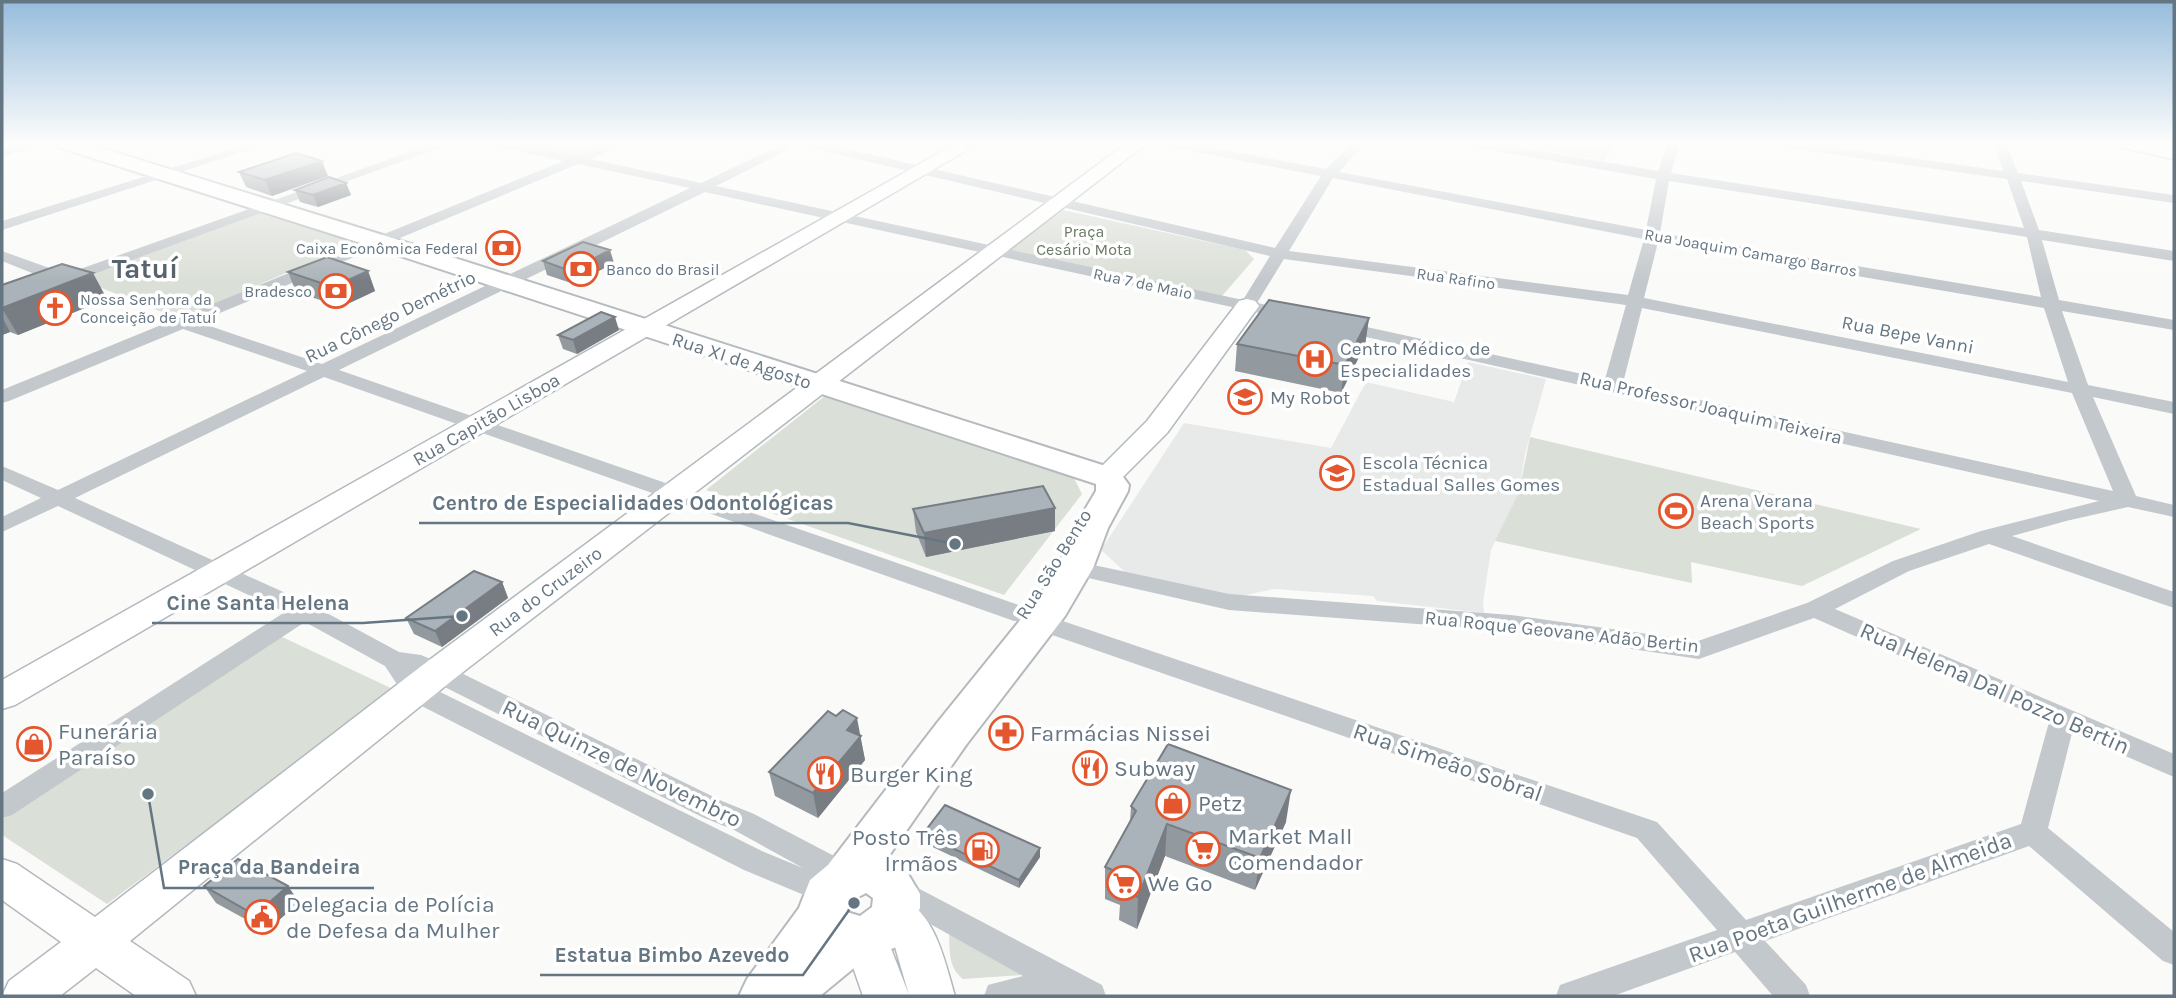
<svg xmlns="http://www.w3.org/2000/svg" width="2176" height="998" viewBox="0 0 2176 998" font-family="Karla,sans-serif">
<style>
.built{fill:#e8e9e9}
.green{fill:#dadfd7}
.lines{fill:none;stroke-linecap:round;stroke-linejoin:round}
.secondary-casing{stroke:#b3babf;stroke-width:3}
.primary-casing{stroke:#b5babe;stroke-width:4}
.street{fill:#c3c8cc;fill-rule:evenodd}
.secondary{fill:#fff;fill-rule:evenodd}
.primary{fill:#fff;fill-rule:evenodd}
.wall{fill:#929a9f}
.shaded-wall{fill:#777d82}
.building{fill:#aab3b9;stroke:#777d82;stroke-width:2}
.labels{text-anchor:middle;stroke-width:7;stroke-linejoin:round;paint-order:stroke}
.far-park-label{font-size:16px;fill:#687a64;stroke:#fff}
.far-poi-label{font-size:16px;fill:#657683;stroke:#fff;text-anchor:end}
.far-street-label{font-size:16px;fill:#657683;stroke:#fff}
.street-label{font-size:19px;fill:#657683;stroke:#fff}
.poi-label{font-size:19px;fill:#657683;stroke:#fff;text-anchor:start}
.near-street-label{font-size:23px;fill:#657683;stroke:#fff}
.near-poi-label{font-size:23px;fill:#657683;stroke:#fff;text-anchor:start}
.far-town-label{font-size:28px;font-weight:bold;fill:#57646e;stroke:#fff}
.leader{fill:none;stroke:#657683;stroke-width:2.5}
.callout-dot{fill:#657683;stroke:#fff;stroke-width:2.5}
.callout-label{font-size:21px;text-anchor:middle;font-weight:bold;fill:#657683;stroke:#fff;stroke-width:7;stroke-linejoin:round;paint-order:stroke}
</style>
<rect width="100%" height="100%" fill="#fafaf8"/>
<path class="built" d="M 1468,362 L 1546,379 L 1525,454 L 1519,492 L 1491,550 L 1483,603 L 1484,613 L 1377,601 L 1373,596 L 1274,589 L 1231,598 L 1125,572 L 1101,550 L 1184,423 L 1331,448 L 1366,382 L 1454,402 Z"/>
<path class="green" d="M 515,143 L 611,143 L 576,157 Z
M 1544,143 L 1616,143 L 1604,161 L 1539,149 Z
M 1063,210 L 1245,250 L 1254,259 L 1222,296 L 1010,250 Z
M 259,213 L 355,243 L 180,319 L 76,278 Z
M 826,395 L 1074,478 L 1082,494 L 1004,595 L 706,490 Z
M 1530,437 L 1921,529 L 1802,586 L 1691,562 L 1692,583 L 1495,541 L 1519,492 Z
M 280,636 L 395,690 L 107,904 L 2,835 L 2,819 Z
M 949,933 L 1022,975 L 963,979 C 948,967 950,952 949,933 Z"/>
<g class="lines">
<g class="secondary-casing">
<path id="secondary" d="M 957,143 L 979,143 L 15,705 L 2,709 L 2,680 Z
M 1127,143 L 1147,143 L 454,679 L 130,941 L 189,981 L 196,996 L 136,996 L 96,968 L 60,996 L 2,996 L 9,981 L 61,942 L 2,900 L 2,859 L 17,864 L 95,917 L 428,661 Z
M 1247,299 L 1255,301 L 1259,306 L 1167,433 L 1117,483 L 1107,486 L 1097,483 L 1092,477 L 1097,471 L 1147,421 L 1239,301 Z
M 895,895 C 935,909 944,959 955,996 L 863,996 L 843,938 L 849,924 L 865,918 L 877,923 L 873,914 L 880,901 ZM 886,936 L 895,947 L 909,995 L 887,938 Z"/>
</g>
<g class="primary-casing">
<path id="primary" d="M 55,143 L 85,143 L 386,236 L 1118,470 L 1129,485 L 1128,491 L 1108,528 L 1093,568 L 1065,616 L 966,745 L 886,860 L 904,867 L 920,894 L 920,908 L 906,937 L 894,948 L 866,958 L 820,996 L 739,996 L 747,979 L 799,908 L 810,880 L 828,865 L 937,723 L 1038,598 L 1057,568 L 1074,528 L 1096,491 L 1096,484 L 370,246 L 58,147 ZM 866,893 L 873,898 L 872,907 L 860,916 L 847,912 L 849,902 Z
M 2118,143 L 2155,143 L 2174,147 L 2174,159 L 2121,147 Z"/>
</g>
<path class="street" d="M 25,143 L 45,143 L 2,157 L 2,149 Z
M 252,143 L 270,143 L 2,230 L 2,221 Z
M 435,143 L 452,143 L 69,283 L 57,283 L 2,261 L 2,251 L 66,274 Z
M 493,143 L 515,143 L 576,156 L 608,143 L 624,143 L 591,159 L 701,183 L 785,143 L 821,143 L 1275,248 L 1321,176 L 1170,147 L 1164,143 L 1188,143 L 1326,169 L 1352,143 L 1365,143 L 1339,172 L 1646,230 L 1656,179 L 1473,147 L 1467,143 L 1493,143 L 1658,171 L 1668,143 L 1680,143 L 1671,173 L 2024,228 L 2007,179 L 1780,147 L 1774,143 L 1805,143 L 2003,171 L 1994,143 L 2006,143 L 2018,173 L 2174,195 L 2174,203 L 2021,181 L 2039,230 L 2174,251 L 2174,261 L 2042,240 L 2059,300 L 2174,320 L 2174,330 L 2062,311 L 2088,385 L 2174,402 L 2174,414 L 2093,397 L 2136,496 L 2174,505 L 2174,517 L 2128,507 L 2066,521 L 2012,536 L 2174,592 L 2174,608 L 1989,544 L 1909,571 L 1835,609 L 2174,754 L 2174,777 L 2072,733 L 2048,828 L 2174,932 L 2174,965 L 2163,961 L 2029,846 L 1765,941 L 1806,985 L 1810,996 L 1773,996 L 1735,952 L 1613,996 L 1556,996 L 1560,985 L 1717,930 L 1637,838 L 1032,628 L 1029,621 L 1014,621 L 324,377 L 75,498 L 312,605 L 399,652 L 421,655 L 447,666 L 722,801 L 754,814 L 857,868 L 861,877 L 857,886 L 846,890 L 841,888 L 843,892 L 839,901 L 828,905 L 744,870 L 406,698 L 385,666 L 305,622 L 12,815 L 2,818 L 2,793 L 285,612 L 58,506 L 2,532 L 2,517 L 41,498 L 2,480 L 2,466 L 58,490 L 307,371 L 183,329 L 9,401 L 2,403 L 2,390 L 563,161 L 494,146 ZM 800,144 L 806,147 L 1270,256 L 1243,300 L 716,186 ZM 578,164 L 690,188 L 322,364 L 198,322 ZM 1333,178 L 1644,239 L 1628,295 L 1289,251 ZM 1669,181 L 2027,237 L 2041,297 L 1660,233 ZM 705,192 L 1291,320 L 1299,315 L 1297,311 L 1257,303 L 1284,259 L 1626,305 L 1605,379 L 1339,321 L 1331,326 L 1339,331 L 2099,501 L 1981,531 L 1893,561 L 1807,603 L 1698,641 L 1511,615 L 1229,594 L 1075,561 L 1067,563 L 1064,568 L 1067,573 L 1075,575 L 1229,610 L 1511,631 L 1699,659 L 1814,618 L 2049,722 L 2021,824 L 1746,920 L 1657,822 L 1048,616 L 1033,616 L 1030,609 L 339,370 ZM 1658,242 L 2044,308 L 2068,382 L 1644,298 ZM 1642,308 L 2072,393 L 2113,491 L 1623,383 ZM 415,672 L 702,817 L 734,830 L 803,868 L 764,852 L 424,684 Z
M 895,876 L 1102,985 L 1106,996 L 984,996 L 988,985 L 1023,976 L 884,898 L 880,889 L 884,880 Z"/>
<use href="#secondary" class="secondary"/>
<use href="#primary" class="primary"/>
</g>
<path class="wall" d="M 239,172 L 328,176 L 272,196 L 246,187 Z
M 346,183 L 351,195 L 318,207 L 300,202 L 295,190 Z
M 543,261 L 614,263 L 574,284 L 547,275 Z
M 368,271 L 375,291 L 341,307 L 296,292 L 288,272 Z
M 2,285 L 107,299 L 18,335 L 10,332 L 2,335 Z
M 1369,318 L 1365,345 L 1341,393 L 1235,371 L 1237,344 Z
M 619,330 L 577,354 L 563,349 L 558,335 Z
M 1055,508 L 1055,531 L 926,557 L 916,532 L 913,509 Z
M 502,582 L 508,598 L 442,647 L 414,634 L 406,618 Z
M 860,736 L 865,760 L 818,818 L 775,796 L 769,772 Z
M 1131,806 L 1286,822 L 1255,890 L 1165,856 L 1137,929 L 1119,920 L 1120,905 L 1105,899 L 1105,867 L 1130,822 Z
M 923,834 L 1040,857 L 1019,888 L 924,843 Z
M 204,886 L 299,902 L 267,931 L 216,903 Z"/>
<path class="shaded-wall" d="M 322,161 L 328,176 L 272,196 L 265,180 Z
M 346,183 L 351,195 L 318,207 L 313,195 Z
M 610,250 L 614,263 L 574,284 L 570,271 Z
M 368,271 L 375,291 L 341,307 L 333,287 Z
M 93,273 L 107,299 L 18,335 L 2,308 Z
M 2,317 L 10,332 L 2,335 Z
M 615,317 L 619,330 L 577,354 L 573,340 Z
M 1369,318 L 1365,345 L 1341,393 L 1345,365 Z
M 1055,508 L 1055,531 L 926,557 L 924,533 Z
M 502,582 L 508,598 L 442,647 L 435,631 Z
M 857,718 L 865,760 L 818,818 L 813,793 L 847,730 Z
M 1291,790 L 1286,822 L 1255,890 L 1260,858 Z
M 1167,824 L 1165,856 L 1137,929 L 1138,897 Z
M 1040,848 L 1040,857 L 1019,888 L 1019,880 Z
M 288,886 L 299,902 L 267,931 L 255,915 Z"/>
<path class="building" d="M 296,153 L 322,161 L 265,180 L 239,172 Z
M 329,177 L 346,183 L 313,195 L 295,190 Z
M 583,242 L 610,250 L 570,271 L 543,261 Z
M 327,257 L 368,271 L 333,287 L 288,272 Z
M 62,264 L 93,273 L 2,308 L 2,285 Z
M 1269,300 L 1369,318 L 1345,365 L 1237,344 Z
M 601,312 L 615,317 L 573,340 L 558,335 Z
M 1043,486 L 1055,508 L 924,533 L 913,509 Z
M 474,571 L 502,582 L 435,631 L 406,618 Z
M 843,710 L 857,718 L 847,730 L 861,736 L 813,793 L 769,772 L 828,711 L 836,716 Z
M 1168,744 L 1291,790 L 1260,858 L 1167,824 L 1138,897 L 1120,888 L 1126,875 L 1105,867 L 1136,811 L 1131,806 Z
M 945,805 L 1040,848 L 1019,880 L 923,834 Z
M 238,859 L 288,886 L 255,915 L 204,886 Z"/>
<linearGradient id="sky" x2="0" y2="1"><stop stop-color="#96bcdc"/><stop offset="0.51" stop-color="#fdfdfc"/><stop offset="1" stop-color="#fdfdfc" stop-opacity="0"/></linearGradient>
<rect width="2176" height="282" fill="url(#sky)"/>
<defs>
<g id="bank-ring" transform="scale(1.75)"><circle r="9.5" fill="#fff" stroke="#e4572e" stroke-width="1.5"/><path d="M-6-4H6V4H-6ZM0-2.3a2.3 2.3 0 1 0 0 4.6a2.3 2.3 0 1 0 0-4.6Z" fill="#e4572e"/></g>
<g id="church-ring" transform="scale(1.75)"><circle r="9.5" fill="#fff" stroke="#e4572e" stroke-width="1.5"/><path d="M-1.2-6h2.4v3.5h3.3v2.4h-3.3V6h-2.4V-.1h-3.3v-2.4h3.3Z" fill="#e4572e"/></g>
<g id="hospital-ring" transform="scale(1.75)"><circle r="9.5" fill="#fff" stroke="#e4572e" stroke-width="1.5"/><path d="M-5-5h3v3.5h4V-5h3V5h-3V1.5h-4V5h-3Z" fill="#e4572e"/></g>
<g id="university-ring" transform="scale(1.75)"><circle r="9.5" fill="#fff" stroke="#e4572e" stroke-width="1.5"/><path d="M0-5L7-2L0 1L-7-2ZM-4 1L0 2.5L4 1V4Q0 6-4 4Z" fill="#e4572e"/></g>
<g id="stadium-ring" transform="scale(1.75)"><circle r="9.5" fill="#fff" stroke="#e4572e" stroke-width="1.5"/><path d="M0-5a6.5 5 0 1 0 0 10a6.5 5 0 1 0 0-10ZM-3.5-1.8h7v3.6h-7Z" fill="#e4572e"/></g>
<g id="pharmacy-ring" transform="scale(1.75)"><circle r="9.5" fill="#fff" stroke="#e4572e" stroke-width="1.5"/><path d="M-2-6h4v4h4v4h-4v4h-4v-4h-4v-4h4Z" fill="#e4572e"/></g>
<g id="shop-ring" transform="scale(1.75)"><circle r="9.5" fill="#fff" stroke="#e4572e" stroke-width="1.5"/><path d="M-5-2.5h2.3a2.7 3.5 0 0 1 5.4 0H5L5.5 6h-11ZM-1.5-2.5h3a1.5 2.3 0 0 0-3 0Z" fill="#e4572e"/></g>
<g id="restaurant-ring" transform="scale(1.75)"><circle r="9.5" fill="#fff" stroke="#e4572e" stroke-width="1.5"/><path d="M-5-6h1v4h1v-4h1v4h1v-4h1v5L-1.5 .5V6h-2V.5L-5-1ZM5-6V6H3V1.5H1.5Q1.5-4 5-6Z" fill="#e4572e"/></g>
<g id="supermarket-ring" transform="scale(1.75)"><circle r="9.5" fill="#fff" stroke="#e4572e" stroke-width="1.5"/><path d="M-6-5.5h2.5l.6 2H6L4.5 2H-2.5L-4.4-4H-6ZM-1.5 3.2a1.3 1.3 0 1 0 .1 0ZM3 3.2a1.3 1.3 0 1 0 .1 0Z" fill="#e4572e"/></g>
<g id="fuel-ring" transform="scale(1.75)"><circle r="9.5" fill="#fff" stroke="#e4572e" stroke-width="1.5"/><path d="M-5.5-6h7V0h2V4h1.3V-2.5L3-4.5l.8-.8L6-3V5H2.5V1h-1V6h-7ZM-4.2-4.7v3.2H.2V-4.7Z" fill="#e4572e"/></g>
<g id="civic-ring" transform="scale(1.75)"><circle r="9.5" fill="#fff" stroke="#e4572e" stroke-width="1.5"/><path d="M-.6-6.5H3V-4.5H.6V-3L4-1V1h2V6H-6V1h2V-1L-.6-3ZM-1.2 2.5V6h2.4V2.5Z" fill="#e4572e"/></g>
</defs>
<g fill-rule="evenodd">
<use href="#bank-ring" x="503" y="248"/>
<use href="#bank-ring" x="581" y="269"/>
<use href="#bank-ring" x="336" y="291"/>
<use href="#church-ring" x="55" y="308"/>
<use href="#hospital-ring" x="1315" y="359"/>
<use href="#university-ring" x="1245" y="397"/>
<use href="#university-ring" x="1337" y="473"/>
<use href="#stadium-ring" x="1676" y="511"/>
<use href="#pharmacy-ring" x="1006" y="733"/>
<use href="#shop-ring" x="34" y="744"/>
<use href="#restaurant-ring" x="1090" y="768"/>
<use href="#restaurant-ring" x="825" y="774"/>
<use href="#shop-ring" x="1173" y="803"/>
<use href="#supermarket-ring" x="1203" y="849"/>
<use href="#fuel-ring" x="982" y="850"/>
<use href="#supermarket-ring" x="1124" y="883"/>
<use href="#civic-ring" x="262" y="917"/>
</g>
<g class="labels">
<g class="far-park-label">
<text x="1084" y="237">Praça<tspan x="1084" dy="18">Cesário Mota</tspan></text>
</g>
<g class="far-poi-label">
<text x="478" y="254">Caixa Econômica Federal</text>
<text x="606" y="275" text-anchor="start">Banco do Brasil</text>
<text x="312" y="297">Bradesco</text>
<text x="80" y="305" text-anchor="start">Nossa Senhora da<tspan x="80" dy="18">Conceição de Tatuí</tspan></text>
</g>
<g class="far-street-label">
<text transform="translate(1751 252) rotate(10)" y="6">Rua Joaquim Camargo Barros</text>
<text transform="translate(1456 278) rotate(8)" y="6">Rua Rafino</text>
<text transform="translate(1143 283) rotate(12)" y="6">Rua 7 de Maio</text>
</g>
<g class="street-label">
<text transform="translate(390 316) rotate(-26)" y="7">Rua Cônego Demétrio</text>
<text transform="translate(1908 334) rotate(11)" y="7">Rua Bepe Vanni</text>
<text transform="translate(742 360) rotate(18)" y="7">Rua XI de Agosto</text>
<text transform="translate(1711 407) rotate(13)" y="7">Rua Professor Joaquim Teixeira</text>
<text transform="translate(486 419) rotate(-30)" y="7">Rua Capitão Lisboa</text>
<text transform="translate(1053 564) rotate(-58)" y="7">Rua São Bento</text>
<text transform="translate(545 591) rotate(-37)" y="7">Rua do Cruzeiro</text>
<text transform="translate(1562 631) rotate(6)" y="7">Rua Roque Geovane Adão Bertin</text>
</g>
<g class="poi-label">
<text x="1340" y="355">Centro Médico de<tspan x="1340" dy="22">Especialidades</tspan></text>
<text x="1270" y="404">My Robot</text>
<text x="1362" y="469">Escola Técnica<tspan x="1362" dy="22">Estadual Salles Gomes</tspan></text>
<text x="1700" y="507">Arena Verana<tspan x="1700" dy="22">Beach Sports</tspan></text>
</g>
<g class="near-street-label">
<text transform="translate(1995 688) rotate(24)" y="8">Rua Helena Dal Pozzo Bertin</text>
<text transform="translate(1448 762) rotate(19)" y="8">Rua Simeão Sobral</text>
<text transform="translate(622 763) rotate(26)" y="8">Rua Quinze de Novembro</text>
<text transform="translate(1850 897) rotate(-20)" y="8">Rua Poeta Guilherme de Almeida</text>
</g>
<g class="near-poi-label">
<text x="58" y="739">Funerária<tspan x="58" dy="26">Paraíso</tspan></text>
<text x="1030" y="741">Farmácias Nissei</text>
<text x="1114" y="776">Subway</text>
<text x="850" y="782">Burger King</text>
<text x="1198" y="811">Petz</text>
<text x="1228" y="844">Market Mall<tspan x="1228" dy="26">Comendador</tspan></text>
<text x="958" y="845" text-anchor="end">Posto Três<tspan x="958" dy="26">Irmãos</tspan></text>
<text x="1148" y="891">We Go</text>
<text x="286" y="912">Delegacia de Polícia<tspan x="286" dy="26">de Defesa da Mulher</tspan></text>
</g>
<g class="far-town-label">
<text x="145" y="278">Tatuí</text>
</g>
</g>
<path class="leader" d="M955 544L848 523H419M462 616L363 623H152M148 794L164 888H374M854 903L803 975H540"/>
<g class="callout-dot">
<circle cx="955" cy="544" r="7"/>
<circle cx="462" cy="616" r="7"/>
<circle cx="148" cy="794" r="7"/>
<circle cx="854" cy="903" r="7"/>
</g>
<g class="callout-label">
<text x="633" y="510">Centro de Especialidades Odontológicas</text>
<text x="258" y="610">Cine Santa Helena</text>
<text x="269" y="874">Praça da Bandeira</text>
<text x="672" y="962">Estatua Bimbo Azevedo</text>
</g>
<rect width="2176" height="998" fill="none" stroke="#657683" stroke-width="7"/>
</svg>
